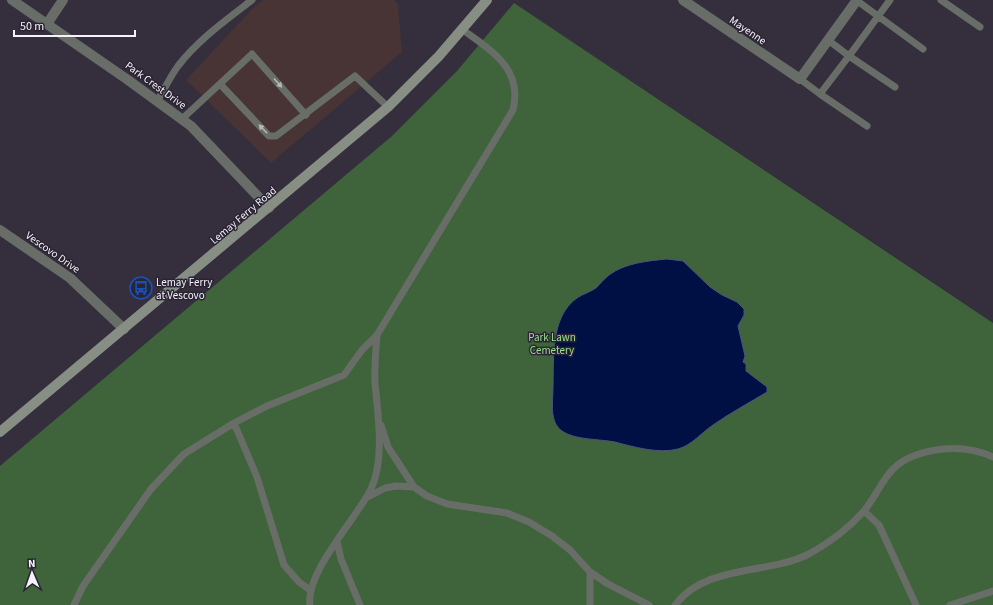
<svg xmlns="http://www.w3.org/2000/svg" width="993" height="605" viewBox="0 0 993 605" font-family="'Source Sans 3',sans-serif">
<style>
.commercial{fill:#483335}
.green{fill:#3f633b}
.water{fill:#000f44;stroke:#4a537b}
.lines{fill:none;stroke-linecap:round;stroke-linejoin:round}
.service{stroke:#686e67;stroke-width:7}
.minor{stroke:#686e67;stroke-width:10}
.secondary{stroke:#878f84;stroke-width:10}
.oneway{fill:#b6b7b8}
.labels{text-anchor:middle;stroke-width:3;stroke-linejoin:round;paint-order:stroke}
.street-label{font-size:11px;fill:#f6f2fb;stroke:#2b2433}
.poi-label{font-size:11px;fill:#f6f2fb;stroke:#2b2433;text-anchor:start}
.park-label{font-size:11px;fill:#97e08e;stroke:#2b2433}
</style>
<rect width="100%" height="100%" fill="#352e3d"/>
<path class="commercial" d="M 263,0 L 394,0 L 398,4 L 402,52 L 271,163 L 186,80 L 250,11 Z"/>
<path class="green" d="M 514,3 L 993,323 L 993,605 L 0,605 L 0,466 L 392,136 L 457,71 Z"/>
<path class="water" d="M 667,259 L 683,261 L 710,287 L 722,295 L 737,302 L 744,309 L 744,315 L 738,326 L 745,356 L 743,362 L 746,364 L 746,371 L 767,387 L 767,392 C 749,403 730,413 713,425 C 701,433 692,445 678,449 C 658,454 634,447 615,442 C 600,439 574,440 562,431 C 549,422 553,402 553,388 C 554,359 550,317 577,298 C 583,294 590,292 596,288 C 600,284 604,279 609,275 C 625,263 647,261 667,259 Z"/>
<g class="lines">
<path class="service" d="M 856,0 L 923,49
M 890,0 L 849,56 L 895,87
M 941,0 L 980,27
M 828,40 L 849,56 L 820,94 L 867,126
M 800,79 L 820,94
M 220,84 L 269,136 L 276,136 L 355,76 L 388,107
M 157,101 C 164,90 170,77 178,66 C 198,40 226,20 252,0
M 182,119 L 252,54 L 306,115
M 234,423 L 257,477 L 284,565 L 299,582 L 310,590
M 381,425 L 388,447 L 414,487
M 366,498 L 385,488 L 396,486 L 414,487 L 427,496 L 447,504 L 507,513 L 529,522 L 552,536 L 570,550 L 590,572 L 608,584 L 649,605
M 864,511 L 879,525 L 916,605
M 337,541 L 341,559 L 360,605
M 74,605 L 83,586 L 151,489 L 184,454 L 234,423 L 267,406 L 344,375 L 362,350 L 377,335 L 513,110 C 523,69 492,51 463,30
M 310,605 C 305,573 356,519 371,489 C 385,459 378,415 375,383 C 374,367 376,351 377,335
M 590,605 L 590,572
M 675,605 C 706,564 767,575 809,554 C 829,543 849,528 864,511 C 883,487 885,466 916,455 C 943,446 968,446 993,457
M 950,605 L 993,591"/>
<path class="minor" d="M 12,0 L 128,80 L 191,126 L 269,208
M 683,0 L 800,79 L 857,0
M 47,24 L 63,0
M 0,230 L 70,278 L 124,329"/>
<path class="secondary" d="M 0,432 L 388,107 L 439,56 L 487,0"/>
</g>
<defs><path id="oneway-solid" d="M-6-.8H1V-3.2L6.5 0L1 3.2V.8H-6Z"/></defs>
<g class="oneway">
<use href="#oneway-solid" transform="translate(278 83) rotate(48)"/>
<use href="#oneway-solid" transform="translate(263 129) rotate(-134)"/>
</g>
<defs>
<g id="bus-ring" transform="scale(1.15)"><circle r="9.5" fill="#2b2433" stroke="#1a4fb4" stroke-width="1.5"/><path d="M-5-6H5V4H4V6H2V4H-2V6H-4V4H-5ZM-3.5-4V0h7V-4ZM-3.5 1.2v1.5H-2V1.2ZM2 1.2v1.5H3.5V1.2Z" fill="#1a4fb4"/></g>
</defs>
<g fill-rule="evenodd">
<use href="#bus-ring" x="141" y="288"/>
</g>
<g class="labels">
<g class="street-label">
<text transform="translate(748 30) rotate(34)" y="4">Mayenne</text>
<text transform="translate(156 85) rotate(36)" y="4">Park Crest Drive</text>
<text transform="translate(243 215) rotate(-40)" y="4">Lemay Ferry Road</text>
<text transform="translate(53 252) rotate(35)" y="4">Vescovo Drive</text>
</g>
<g class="poi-label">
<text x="156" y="286">Lemay Ferry<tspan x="156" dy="13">at Vescovo</tspan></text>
</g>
<g class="park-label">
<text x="552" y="341">Park Lawn<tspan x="552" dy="13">Cemetery</tspan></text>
</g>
</g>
<g transform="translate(32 573) rotate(358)" stroke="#2b2433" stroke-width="3" paint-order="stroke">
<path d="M0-3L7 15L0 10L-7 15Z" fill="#f6f2fb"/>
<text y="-6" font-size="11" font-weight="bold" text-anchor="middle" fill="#f6f2fb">N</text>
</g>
<path d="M14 30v6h121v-6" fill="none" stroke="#f6f2fb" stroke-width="2"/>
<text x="20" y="30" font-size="12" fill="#f6f2fb" stroke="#2b2433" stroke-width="3" paint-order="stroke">50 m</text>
</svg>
